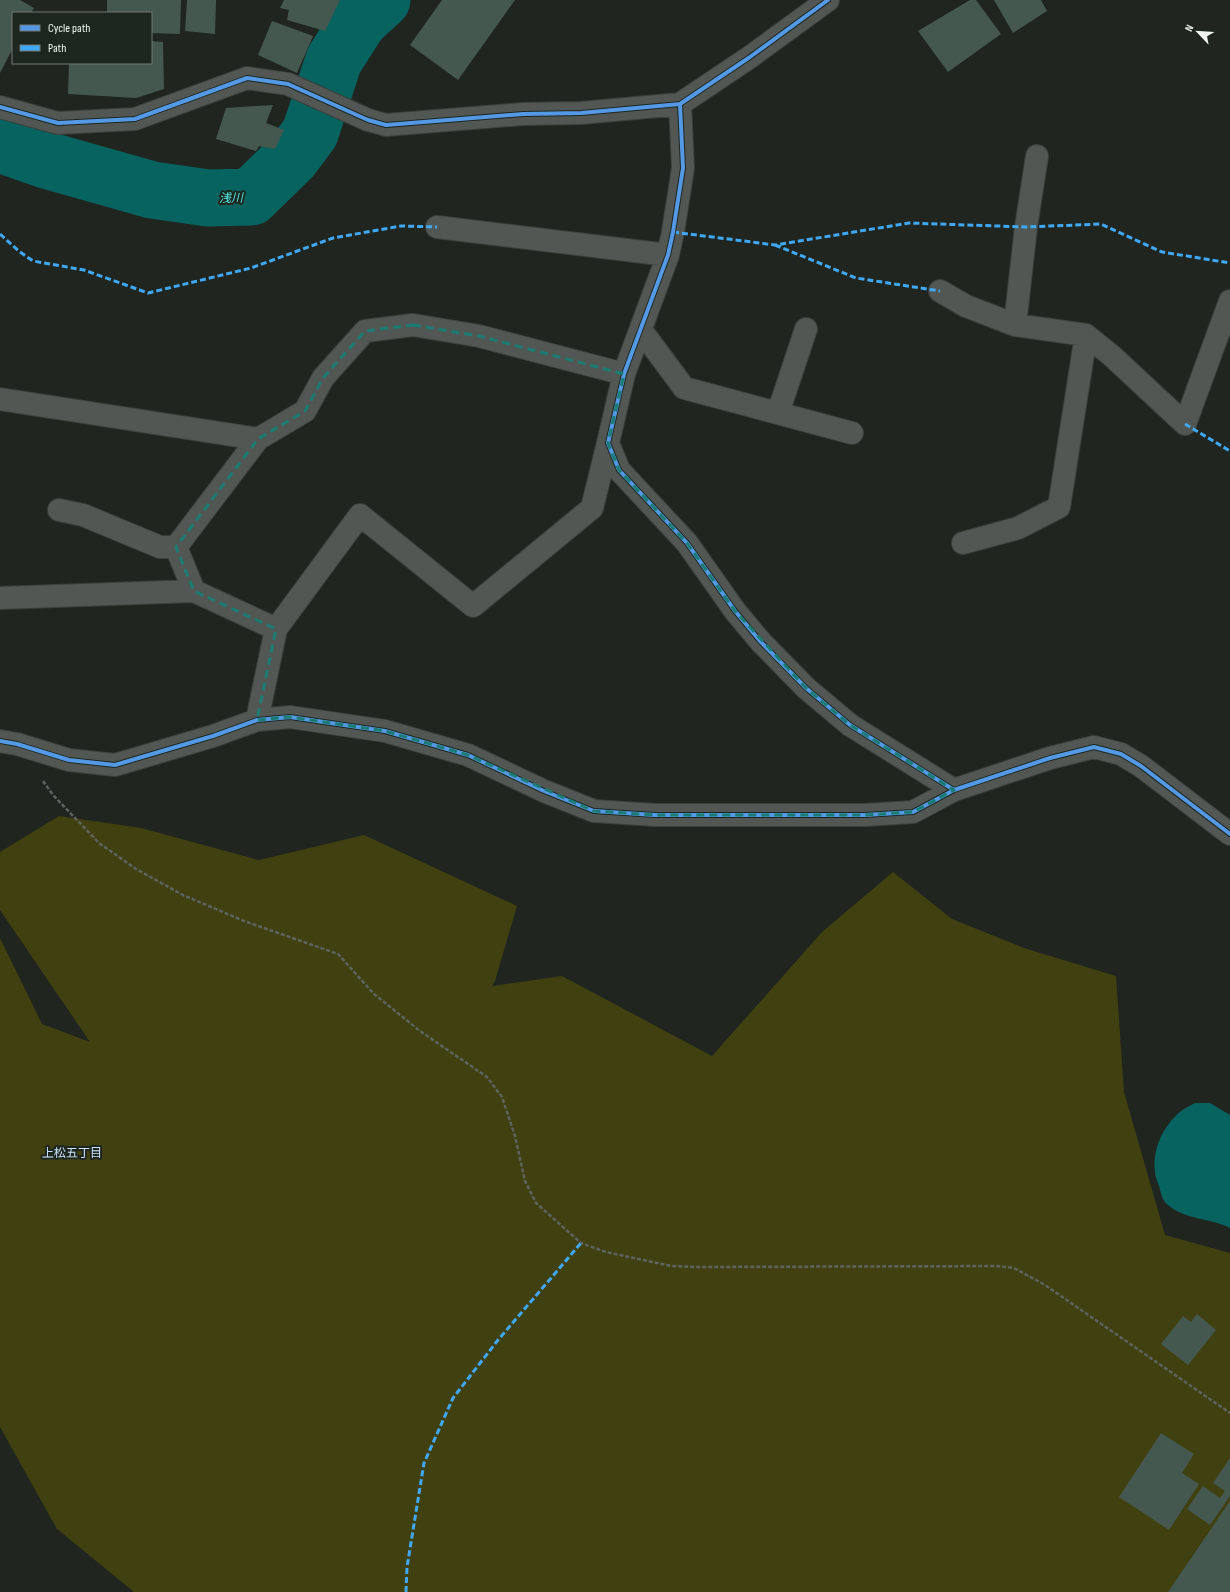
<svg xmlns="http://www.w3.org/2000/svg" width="1230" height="1592" viewBox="0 0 1230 1592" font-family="'Sofia Sans Condensed','Noto Sans JP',sans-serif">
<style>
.green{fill:#404010}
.water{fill:#06635f}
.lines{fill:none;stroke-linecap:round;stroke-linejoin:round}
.river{stroke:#06635f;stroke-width:57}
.building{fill:#445850}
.minor-casing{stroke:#3b403b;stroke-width:24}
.path{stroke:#5f6360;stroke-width:2.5;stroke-dasharray:4 2;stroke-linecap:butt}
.minor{stroke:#535753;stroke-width:22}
.quiet{stroke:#3fa9f5;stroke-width:3;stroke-dasharray:6 3;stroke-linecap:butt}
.cycleway-casing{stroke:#1e271f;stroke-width:6}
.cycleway{stroke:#5399e6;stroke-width:4}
.marked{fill:none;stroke:#1a7c74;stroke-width:3;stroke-dasharray:8 5;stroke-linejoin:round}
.labels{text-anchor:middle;stroke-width:4;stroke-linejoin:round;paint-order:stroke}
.water-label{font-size:12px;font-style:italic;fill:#4bebe3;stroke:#1e271f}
.neighbourhood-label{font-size:12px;fill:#cde3fb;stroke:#1e271f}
</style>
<rect width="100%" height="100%" fill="#202520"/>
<path class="green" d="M 59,816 L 141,828 L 259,860 L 364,835 L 517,906 L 495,981 L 492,986 L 562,976 L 712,1056 L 822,932 L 893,872 L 952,919 L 1024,948 L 1116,976 L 1124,1092 L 1165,1235 L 1230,1253 L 1230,1592 L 134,1592 L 57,1529 L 0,1427 L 0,938 L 42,1024 L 90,1042 L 0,910 L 0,852 Z"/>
<path class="water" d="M 1195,1103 L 1210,1103 L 1230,1115 L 1230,1228 C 1211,1218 1185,1220 1168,1205 C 1162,1201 1161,1193 1159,1186 C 1158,1182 1155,1177 1155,1172 C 1152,1150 1163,1126 1180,1112 C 1184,1108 1190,1106 1195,1103 Z"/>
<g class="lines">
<path class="river" d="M 0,144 L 46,160 L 152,190 L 208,198 L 251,197 L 292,157 L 310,133 L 334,60 L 359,21 L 382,0"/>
</g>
<path class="building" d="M 0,0 L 20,0 L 34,8 L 31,13 L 13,13 L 13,48 L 0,73 Z
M 107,0 L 181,0 L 180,34 L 151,33 L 151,13 L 107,13 Z
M 187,0 L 216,0 L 215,34 L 185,31 Z
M 284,0 L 340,0 L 325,31 L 287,20 L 289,10 L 280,8 Z
M 442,0 L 515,0 L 458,80 L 410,45 Z
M 970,0 L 976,0 L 1001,34 L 948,72 L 918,31 Z
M 994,0 L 1041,0 L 1047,11 L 1013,33 Z
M 272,21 L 313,36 L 297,73 L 258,55 Z
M 151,41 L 163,42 L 164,89 L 136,98 L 68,94 L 69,63 L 151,63 Z
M 273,105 L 266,123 L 284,130 L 275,149 L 259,146 L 256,151 L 216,139 L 226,108 Z
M 1197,1314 L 1216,1330 L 1188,1365 L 1161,1344 L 1183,1316 L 1191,1322 Z
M 1161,1433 L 1194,1454 L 1182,1473 L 1199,1484 L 1169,1530 L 1119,1497 Z
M 1230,1458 L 1230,1496 L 1210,1525 L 1187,1509 L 1203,1486 L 1220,1498 L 1225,1491 L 1213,1483 Z
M 1230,1501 L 1230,1592 L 1168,1592 Z"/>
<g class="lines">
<g class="minor-casing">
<path id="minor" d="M 680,104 L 683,168 L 673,232 L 668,255 L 624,374 L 608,443 L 619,470 L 687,543 L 735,611 L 760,641 L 806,688 L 850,725 L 954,790
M 0,107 L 58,123 L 135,119 L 247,78 L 288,84 L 368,120 L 386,125 L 523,114 L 581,113 L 680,104 L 750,57 L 828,0
M 437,227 L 668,255
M 940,291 L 966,306 L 1015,325 L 1086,335 L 1112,356 L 1185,424 L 1230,301
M 1015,325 L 1026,227 L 1037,156
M 641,330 L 684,388 L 852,433
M 0,399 L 258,439
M 778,413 L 806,329
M 59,510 L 83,515 L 160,547 L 176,547
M 963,543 L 1018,528 L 1059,507 L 1086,335
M 194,591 L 176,547 L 258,439 L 305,411 L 323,378 L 365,331 L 413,325 L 479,336 L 624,374
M 0,598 L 194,591 L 276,629 L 257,720
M 276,629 L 360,515 L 473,606 L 592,508 L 608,443
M 0,741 L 17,744 L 69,760 L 115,765 L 213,736 L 257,720 L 290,717 L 385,731 L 468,755 L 544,791 L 594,811 L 655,815 L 865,815 L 913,812 L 954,790 L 1050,758 L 1094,747 L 1121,754 L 1141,766 L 1230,834"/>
</g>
<path class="path" d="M 43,781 L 53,795 L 99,843 L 136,869 L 183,895 L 244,921 L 338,954 L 374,994 L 420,1031 L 487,1077 L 502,1097 L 515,1136 L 525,1181 L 536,1203 L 581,1243 L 606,1252 L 671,1266 L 697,1267 L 996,1266 L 1014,1268 L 1045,1285 L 1230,1413"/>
<use href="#minor" class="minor"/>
<path class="quiet" d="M 673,232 L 775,245 L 909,223 L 1026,227 L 1101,224 L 1162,252 L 1230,263
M 0,234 L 20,252 L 33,261 L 84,270 L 148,293 L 251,268 L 333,238 L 401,226 L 437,227
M 775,245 L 856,278 L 940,291
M 1185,424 L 1230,451
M 406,1592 L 407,1567 L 424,1463 L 453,1398 L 498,1340 L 581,1243"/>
<g class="cycleway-casing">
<path id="cycleway" d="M 680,104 L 683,168 L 673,232 L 668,255 L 624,374 L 608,443 L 619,470 L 687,543 L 735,611 L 760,641 L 806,688 L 850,725 L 954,790
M 0,107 L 58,123 L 135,119 L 247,78 L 288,84 L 368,120 L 386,125 L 523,114 L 581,113 L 680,104 L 750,57 L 828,0
M 0,741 L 17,744 L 69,760 L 115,765 L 213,736 L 257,720 L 290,717 L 385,731 L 468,755 L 544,791 L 594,811 L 655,815 L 865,815 L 913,812 L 954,790 L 1050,758 L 1094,747 L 1121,754 L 1141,766 L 1230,834"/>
</g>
<use href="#cycleway" class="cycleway"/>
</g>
<path class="marked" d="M 413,325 L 479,336 L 624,374 L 608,443 L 619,470 L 687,543 L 735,611 L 806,688 L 850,725 L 954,790 L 913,812 L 865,815 L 655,815 L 594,811 L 468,755 L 385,731 L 290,717 L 257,720 L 276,629 L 194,591 L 176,547 L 258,439 L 305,411 L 323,378 L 365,331 Z"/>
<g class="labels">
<g class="water-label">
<text transform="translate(231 198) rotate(-1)" y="4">浅川</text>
</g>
<g class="neighbourhood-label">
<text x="72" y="1157">上松五丁目</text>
</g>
</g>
<rect x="12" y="12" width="140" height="52" fill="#1e271f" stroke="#717972"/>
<rect x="20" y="25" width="20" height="6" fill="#5399e6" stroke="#717972"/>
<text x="48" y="32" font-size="12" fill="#eef4ef">Cycle path</text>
<rect x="20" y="45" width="20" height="6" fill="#3fa9f5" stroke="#717972"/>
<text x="48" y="52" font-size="12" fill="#eef4ef">Path</text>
<g transform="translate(1198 32) rotate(295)" stroke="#1e271f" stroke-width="3" paint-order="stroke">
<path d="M0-3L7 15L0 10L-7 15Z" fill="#eef4ef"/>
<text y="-6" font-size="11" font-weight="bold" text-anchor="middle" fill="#eef4ef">N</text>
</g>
</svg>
